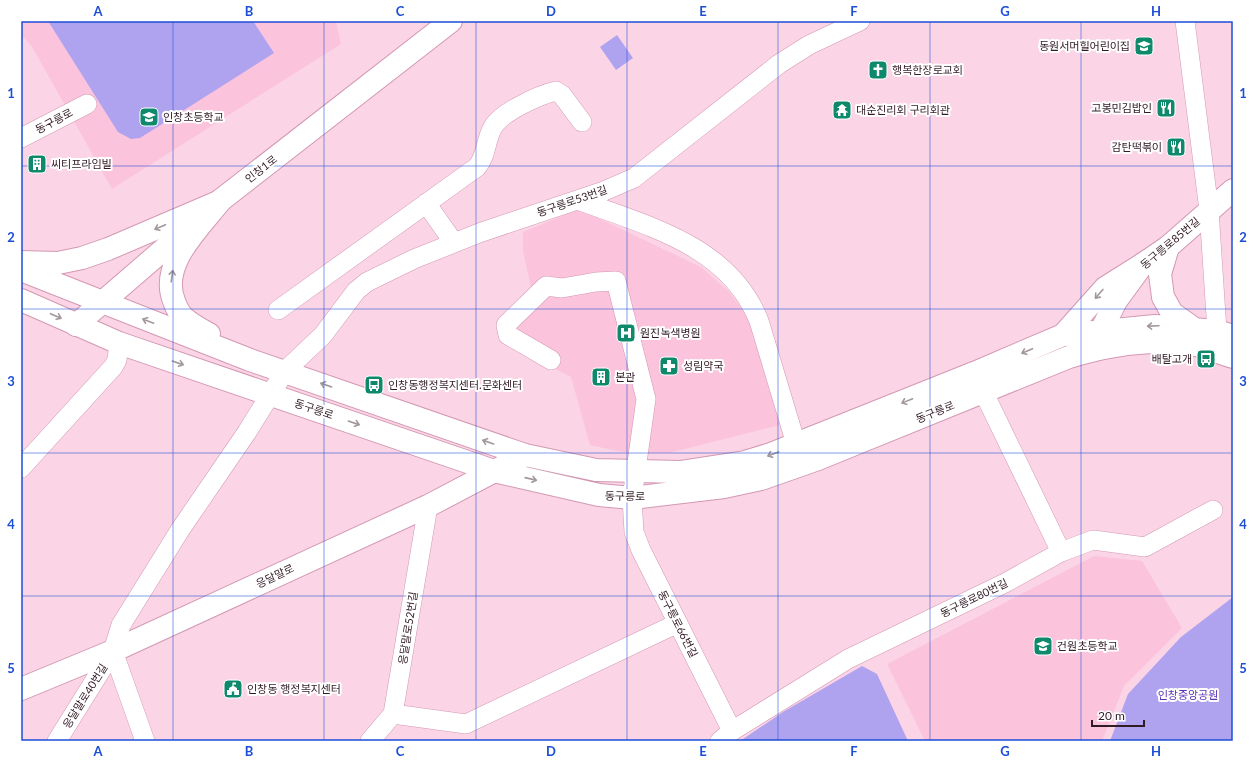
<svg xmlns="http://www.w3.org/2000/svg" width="1254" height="762" viewBox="0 0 1254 762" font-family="Lato,'Noto Sans KR',sans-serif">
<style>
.built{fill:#fbc3dc}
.green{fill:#afa3f0}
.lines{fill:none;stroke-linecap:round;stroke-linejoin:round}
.minor-casing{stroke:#d398b3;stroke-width:20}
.tertiary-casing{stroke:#d398b3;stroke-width:24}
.primary-casing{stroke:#d398b3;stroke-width:24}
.minor{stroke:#fff;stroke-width:19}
.tertiary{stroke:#fff;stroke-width:22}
.primary{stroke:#fff;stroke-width:22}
.oneway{stroke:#a2989d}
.grid{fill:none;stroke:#1d4ed8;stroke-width:1;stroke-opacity:0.55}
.labels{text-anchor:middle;stroke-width:4;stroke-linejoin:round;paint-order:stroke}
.poi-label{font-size:11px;fill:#311b26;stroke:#fff;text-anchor:start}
.street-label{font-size:11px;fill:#311b26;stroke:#fff}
.park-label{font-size:11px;fill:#5a32b6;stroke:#fff}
.neatline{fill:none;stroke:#1d4ed8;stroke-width:1.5}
.grid-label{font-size:13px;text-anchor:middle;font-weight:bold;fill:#1d4ed8}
</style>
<rect width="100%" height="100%" fill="#fbd5e6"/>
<path class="built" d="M 21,21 L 336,21 L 341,44 L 112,189 L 31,45 L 21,35 Z
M 579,209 L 701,267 L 728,291 L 748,316 L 780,425 L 669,453 L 622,452 L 590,445 L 571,377 L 500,340 L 497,325 L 532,292 L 523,251 L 523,232 Z
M 1094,556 L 1142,561 L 1182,628 L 1124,686 L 1102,741 L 925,741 L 887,664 Z"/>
<path class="green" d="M 48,21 L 253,21 L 274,53 L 140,138 L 131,139 L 118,132 Z
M 617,35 L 633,58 L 616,70 L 600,47 Z
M 1233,597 L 1233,741 L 1110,741 L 1128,694 L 1181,637 Z
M 862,666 L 877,674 L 908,741 L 740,741 L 783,712 Z"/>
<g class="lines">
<g class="minor-casing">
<path id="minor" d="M 1185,21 L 1209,210 L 1217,331
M 21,138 L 87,104
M 578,200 C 647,226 729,245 759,321 L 796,444
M 426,203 L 454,243
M 278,310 L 477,167 C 487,155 485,142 492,129 C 499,113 539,95 556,91 L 562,95 L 582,122
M 551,360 L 508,335 L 506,325 L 546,286 L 562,288 L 596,282 L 616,281 L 646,399 L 632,498 L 634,532 L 641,550 L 732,731 L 720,741
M 21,468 L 113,367 L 117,360 L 119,343
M 1061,552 L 1093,540 L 1145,547 L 1213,510
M 113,651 L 145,741
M 393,714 L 466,724 L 678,623
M 732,731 L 848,659 L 1005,583 L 1061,552 L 984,393
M 57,741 L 113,651 L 121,625 L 180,530 L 247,432 L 285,371 L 323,335 L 356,291 L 367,282 L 414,259 L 479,233 L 604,191 L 634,178 L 779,64 L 809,45 L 860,21
M 370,741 L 393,714 L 428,506"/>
</g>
<g class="tertiary-casing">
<path id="tertiary" d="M 76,325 L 221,200 L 451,21
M 1101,347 L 1101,331 L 1116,301 L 1143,264 L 1168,247 L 1233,190
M 21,689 L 113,651 L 428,506 L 525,455"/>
</g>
<g class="primary-casing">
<path id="primary" d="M 1168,247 L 1160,274 L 1163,297 L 1172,313 L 1193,328
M 21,262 L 58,263 L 82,258 L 108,249 L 218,202
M 21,270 L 250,360 L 525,455 L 596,470 L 680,472 L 745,462 L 771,454 L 974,373 L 1063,335 L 1155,326 L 1217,331 L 1233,336
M 21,300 L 119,343 L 494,471 L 599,495 L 632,498 L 724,487 L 761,479 L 818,459 L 1069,357 C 1111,344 1157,337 1201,346 C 1212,349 1222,354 1233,357
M 209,334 C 200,329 190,324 183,317 C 179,313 176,307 174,301 C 159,264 200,227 221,200
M 1063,335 L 1105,288 L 1143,264"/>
</g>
<use href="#minor" class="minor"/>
<use href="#tertiary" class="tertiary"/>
<use href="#primary" class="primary"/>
</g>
<defs><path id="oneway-shaft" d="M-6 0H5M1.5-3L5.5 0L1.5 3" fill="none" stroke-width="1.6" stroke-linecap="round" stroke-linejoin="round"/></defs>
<g class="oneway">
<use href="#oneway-shaft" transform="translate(160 227) rotate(157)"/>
<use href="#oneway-shaft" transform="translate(172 276) rotate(-82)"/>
<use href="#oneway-shaft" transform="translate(1099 294) rotate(131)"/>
<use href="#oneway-shaft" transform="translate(56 316) rotate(23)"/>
<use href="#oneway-shaft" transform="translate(148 321) rotate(-159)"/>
<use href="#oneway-shaft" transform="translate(1153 326) rotate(178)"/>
<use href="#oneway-shaft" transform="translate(1027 351) rotate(157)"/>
<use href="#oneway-shaft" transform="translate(178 363) rotate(19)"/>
<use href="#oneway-shaft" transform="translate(326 385) rotate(-161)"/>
<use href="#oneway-shaft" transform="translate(907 401) rotate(158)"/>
<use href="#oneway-shaft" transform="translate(354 423) rotate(19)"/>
<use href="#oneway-shaft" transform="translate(488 442) rotate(-161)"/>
<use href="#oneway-shaft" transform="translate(773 454) rotate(160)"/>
<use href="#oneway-shaft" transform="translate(531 479) rotate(13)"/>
</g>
<path class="grid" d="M 173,21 L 173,741M 324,21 L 324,741M 476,21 L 476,741M 627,21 L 627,741M 778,21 L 778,741M 930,21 L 930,741M 1081,21 L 1081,741M 21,166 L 1233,166M 21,309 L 1233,309M 21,453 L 1233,453M 21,596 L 1233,596"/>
<defs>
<g id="school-square" transform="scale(1)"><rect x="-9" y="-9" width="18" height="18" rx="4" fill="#0e896b" stroke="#fff"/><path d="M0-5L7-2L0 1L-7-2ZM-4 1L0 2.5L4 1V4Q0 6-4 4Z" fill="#fff"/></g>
<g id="church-square" transform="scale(1)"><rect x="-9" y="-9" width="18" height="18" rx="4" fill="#0e896b" stroke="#fff"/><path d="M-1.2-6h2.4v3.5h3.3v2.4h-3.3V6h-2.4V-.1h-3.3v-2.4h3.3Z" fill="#fff"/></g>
<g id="restaurant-square" transform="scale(1)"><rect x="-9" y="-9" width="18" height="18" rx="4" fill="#0e896b" stroke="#fff"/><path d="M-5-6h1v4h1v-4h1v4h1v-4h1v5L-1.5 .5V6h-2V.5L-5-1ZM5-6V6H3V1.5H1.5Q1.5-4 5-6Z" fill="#fff"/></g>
<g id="temple-square" transform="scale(1)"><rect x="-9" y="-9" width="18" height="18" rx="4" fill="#0e896b" stroke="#fff"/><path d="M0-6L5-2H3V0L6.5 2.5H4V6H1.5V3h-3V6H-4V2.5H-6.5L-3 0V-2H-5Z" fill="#fff"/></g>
<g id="building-square" transform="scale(1)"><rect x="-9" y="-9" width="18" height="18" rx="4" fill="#0e896b" stroke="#fff"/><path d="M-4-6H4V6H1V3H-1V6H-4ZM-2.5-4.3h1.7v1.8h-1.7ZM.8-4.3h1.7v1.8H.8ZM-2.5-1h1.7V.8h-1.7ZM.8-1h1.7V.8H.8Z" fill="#fff"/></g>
<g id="hospital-square" transform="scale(1)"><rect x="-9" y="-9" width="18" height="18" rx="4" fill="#0e896b" stroke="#fff"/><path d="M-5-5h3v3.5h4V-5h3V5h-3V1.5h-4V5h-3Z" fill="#fff"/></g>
<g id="bus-square" transform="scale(1)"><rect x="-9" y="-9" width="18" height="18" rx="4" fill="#0e896b" stroke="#fff"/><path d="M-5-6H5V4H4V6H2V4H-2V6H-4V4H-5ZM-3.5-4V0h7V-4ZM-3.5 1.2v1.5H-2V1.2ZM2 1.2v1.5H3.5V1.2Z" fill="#fff"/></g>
<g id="pharmacy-square" transform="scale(1)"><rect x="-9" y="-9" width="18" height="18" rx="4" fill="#0e896b" stroke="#fff"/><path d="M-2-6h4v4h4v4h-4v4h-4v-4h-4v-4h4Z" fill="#fff"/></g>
<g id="civic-square" transform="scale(1)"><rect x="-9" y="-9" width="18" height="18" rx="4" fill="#0e896b" stroke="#fff"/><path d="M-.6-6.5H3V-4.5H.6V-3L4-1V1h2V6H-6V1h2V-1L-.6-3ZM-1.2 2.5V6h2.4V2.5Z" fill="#fff"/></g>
</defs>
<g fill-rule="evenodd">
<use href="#school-square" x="1144" y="46"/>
<use href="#church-square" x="878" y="70"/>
<use href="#restaurant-square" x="1166" y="108"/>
<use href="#temple-square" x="842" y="110"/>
<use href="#school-square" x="149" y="117"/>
<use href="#restaurant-square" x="1176" y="147"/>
<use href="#building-square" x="37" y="164"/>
<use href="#hospital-square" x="626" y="333"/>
<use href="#bus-square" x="1206" y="359"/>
<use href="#pharmacy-square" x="669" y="366"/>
<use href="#building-square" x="601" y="377"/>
<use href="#bus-square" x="374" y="385"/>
<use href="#school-square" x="1043" y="646"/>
<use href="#civic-square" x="233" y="689"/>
</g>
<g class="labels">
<g class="poi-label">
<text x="1130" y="50" text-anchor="end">동원서머힐어린이집</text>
<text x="892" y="74">행복한장로교회</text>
<text x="1152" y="112" text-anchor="end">고봉민김밥인</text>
<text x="856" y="114">대순진리회 구리회관</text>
<text x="163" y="121">인창초등학교</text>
<text x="1162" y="151" text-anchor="end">감탄떡볶이</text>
<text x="51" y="168">씨티프라임빌</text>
<text x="640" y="337">원진녹색병원</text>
<text x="1192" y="363" text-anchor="end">배탈고개</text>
<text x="683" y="370">성림약국</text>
<text x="615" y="381">본관</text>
<text x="388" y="389">인창동행정복지센터.문화센터</text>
<text x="1057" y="650">건원초등학교</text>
<text x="247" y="693">인창동 행정복지센터</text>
</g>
<g class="street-label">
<text transform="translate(54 121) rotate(-28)" y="4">동구릉로</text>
<text transform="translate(261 169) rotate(-38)" y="4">인창1로</text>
<text transform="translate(572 201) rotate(-19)" y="4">동구릉로53번길</text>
<text transform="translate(1170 243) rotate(-40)" y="4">동구릉로85번길</text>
<text transform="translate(314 409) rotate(19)" y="4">동구릉로</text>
<text transform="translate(935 412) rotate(-22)" y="4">동구릉로</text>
<text transform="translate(625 496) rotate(1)" y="4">동구릉로</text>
<text transform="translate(275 576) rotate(-25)" y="4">응달말로</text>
<text transform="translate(974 598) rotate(-26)" y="4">동구릉로80번길</text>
<text transform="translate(678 624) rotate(63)" y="4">동구릉로66번길</text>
<text transform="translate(408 628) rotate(-81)" y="4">응달말로52번길</text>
<text transform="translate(85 696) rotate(-58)" y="4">응달말로40번길</text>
</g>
<g class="park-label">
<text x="1188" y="699">인창중앙공원</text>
</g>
</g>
<rect width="1254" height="762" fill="none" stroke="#ffffff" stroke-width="44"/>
<path d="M1092 720v6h52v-6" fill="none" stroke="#311b26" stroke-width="2"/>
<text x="1098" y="720" font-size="12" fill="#311b26" stroke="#ffffff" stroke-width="3" paint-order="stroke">20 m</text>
<rect x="22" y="22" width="1210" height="718" class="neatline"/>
<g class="grid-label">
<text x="98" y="16">A</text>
<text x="249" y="16">B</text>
<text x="400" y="16">C</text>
<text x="551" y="16">D</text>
<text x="703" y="16">E</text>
<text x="854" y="16">F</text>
<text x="1005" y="16">G</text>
<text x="1156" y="16">H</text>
<text x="11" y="98">1</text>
<text x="1243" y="98">1</text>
<text x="11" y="242">2</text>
<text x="1243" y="242">2</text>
<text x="11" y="386">3</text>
<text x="1243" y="386">3</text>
<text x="11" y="529">4</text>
<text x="1243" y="529">4</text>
<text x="11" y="673">5</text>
<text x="1243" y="673">5</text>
<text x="98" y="756">A</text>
<text x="249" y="756">B</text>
<text x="400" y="756">C</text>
<text x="551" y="756">D</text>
<text x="703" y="756">E</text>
<text x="854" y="756">F</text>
<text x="1005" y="756">G</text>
<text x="1156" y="756">H</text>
</g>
</svg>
